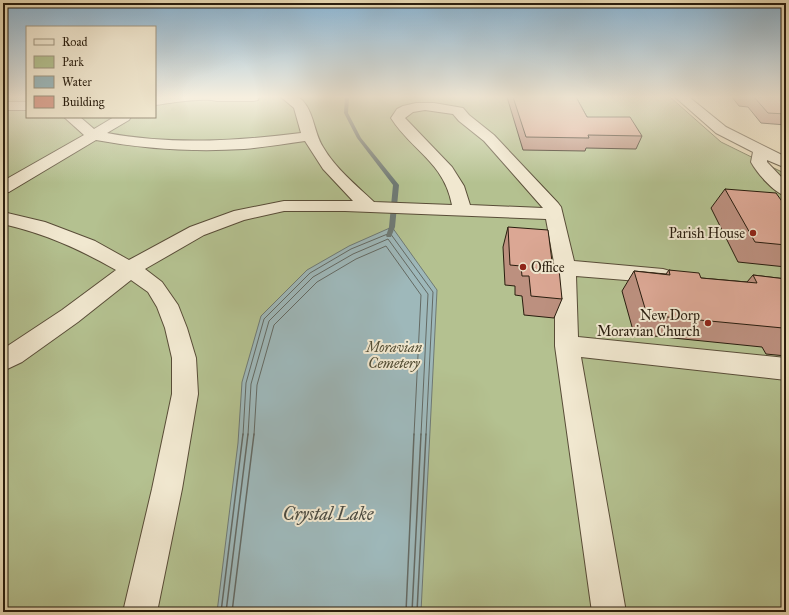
<svg xmlns="http://www.w3.org/2000/svg" width="789" height="615" viewBox="0 0 789 615" font-family="'IM FELL Great Primer',serif">
<style>
.green{fill:#b4c190;stroke:#6e6f4f}
.water{fill:#9eb8ba;stroke:#6f7a75}
.lines{fill:none;stroke-linecap:round;stroke-linejoin:round}
.shore-far1{stroke:#646a64;stroke-width:1}
.shore{stroke:#646a64;stroke-width:1.5}
.stream{fill:#6f7a75;fill-rule:evenodd}
.minor-casing{stroke:#594d38;stroke-width:2}
.minor{fill:#f1e8d0;fill-rule:evenodd}
.wall{fill:#bc907f;stroke:#291d0e}
.building{fill:#dba794;stroke:#291d0e}
.poi-dot{fill:#8f2418;stroke:#f1e8d0;stroke-width:1.5}
.labels{text-anchor:middle;stroke-width:4;stroke-linejoin:round;paint-order:stroke}
.poi-label{font-size:14px;fill:#291d0e;stroke:#f1e8d0;text-anchor:end}
.park-label{font-size:14px;font-style:italic;fill:#534e35;stroke:#f1e8d0}
.near-water-label{font-size:18px;font-style:italic;fill:#4c4c42;stroke:#f1e8d0}
</style>
<rect width="100%" height="100%" fill="#eadcb7"/>
<filter id="stains"><feTurbulence type="fractalNoise" baseFrequency=".005" numOctaves="4"/><feColorMatrix values="0 0 0 0 .2 0 0 0 0 .09 0 0 0 0 .02 0 0 0 .5 -.17"/></filter>
<radialGradient id="worn" r=".72"><stop offset=".6" stop-color="#630" stop-opacity="0"/><stop offset="1" stop-color="#630" stop-opacity=".3"/></radialGradient>
<path class="green" d="M 3,97 L 27,97 L 27,117 L 155,117 L 155,97 L 670,97 L 721,142 L 786,174 L 786,612 L 3,612 Z"/>
<path class="water" d="M 392,227 L 437,290 L 421,612 L 217,612 L 238,443 L 242,382 L 261,316 L 307,270 L 349,246 Z"/>
<g class="lines">
<path class="shore-far1" d="M 243,435 L 246,383 L 264,319 L 310,273 L 351,249 L 390,233 L 433,292 L 426,435
M 248,435 L 251,384 L 269,321 L 313,277 L 353,254 L 388,239 L 428,294 L 421,435
M 254,435 L 257,385 L 274,325 L 317,282 L 356,259 L 386,246 L 421,295 L 414,435"/>
<path class="shore" d="M 221,612 L 243,434
M 226,612 L 248,434
M 232,612 L 254,434
M 406,612 L 414,434
M 412,612 L 421,434
M 417,612 L 426,434"/>
<path class="stream" d="M 345,97 L 349,97 L 348,113 L 361,138 L 399,185 L 395,227 L 391,237 L 387,237 L 386,236 L 389,227 L 393,185 L 357,138 L 344,113 Z"/>
<g class="minor-casing">
<path id="minor" d="M 155,97 L 259,97 L 258,100 L 253,101 L 217,101 C 203,97 171,103 155,105 Z
M 281,97 C 287,97 297,95 302,100 C 314,112 314,133 323,147 C 335,168 356,185 374,202 L 452,205 C 444,162 412,151 391,118 L 397,109 L 403,106 L 416,103 L 434,103 L 463,108 L 469,115 L 494,135 L 558,203 L 561,207 L 574,261 L 663,269 L 670,271 L 673,276 L 670,281 L 663,283 L 576,276 L 578,337 L 786,358 L 786,380 L 581,357 L 626,612 L 592,612 L 555,346 L 555,268 L 546,219 L 345,211 L 284,211 L 244,220 L 204,235 L 145,269 L 162,282 L 178,305 L 187,328 L 196,358 L 198,394 L 182,489 L 157,612 L 123,612 L 152,489 L 172,394 L 172,358 L 165,328 L 157,307 L 148,292 L 131,280 L 78,322 L 22,362 L 3,371 L 3,349 L 62,310 L 116,270 C 77,248 46,234 3,224 L 3,212 L 45,222 L 95,241 L 129,260 L 190,227 L 234,211 L 284,201 L 353,201 L 323,169 L 305,141 C 285,144 264,147 244,149 C 194,152 144,149 96,140 L 9,192 L 3,193 L 3,181 L 84,135 L 64,117 L 80,117 L 94,129 L 114,117 L 131,117 L 129,120 L 107,133 C 171,145 236,141 301,133 L 294,108 ZM 425,110 L 453,114 L 459,121 L 484,141 L 543,208 L 470,205 L 464,186 L 452,167 L 405,118 L 413,112 Z
M 675,97 L 689,97 L 726,127 L 786,157 L 786,168 L 767,160 L 767,162 L 786,182 L 786,196 C 774,193 757,173 751,162 L 753,152 L 716,133 Z
M 3,102 L 27,102 L 27,110 L 3,110 Z"/>
</g>
<use href="#minor" class="minor"/>
</g>
<path class="wall" d="M 507,97 L 576,97 L 587,117 L 642,136 L 636,149 L 586,148 L 585,151 L 523,150 Z
M 732,97 L 780,97 L 786,104 L 786,125 L 761,123 L 748,107 L 739,106 Z
M 725,189 L 786,207 L 786,267 L 738,262 L 711,208 Z
M 508,227 L 553,269 L 562,299 L 554,318 L 524,315 L 522,296 L 515,295 L 515,286 L 505,285 L 503,247 Z
M 669,270 L 701,278 L 747,282 L 753,275 L 786,279 L 786,356 L 766,354 L 762,347 L 634,334 L 622,291 L 634,271 L 666,274 Z"/>
<path class="building" d="M 513,97 L 576,97 L 587,117 L 630,117 L 642,136 L 588,135 L 589,138 L 526,137 Z
M 754,97 L 780,97 L 786,104 L 786,114 L 768,113 Z
M 725,189 L 776,193 L 786,207 L 786,245 L 755,242 Z
M 508,227 L 548,230 L 553,269 L 559,269 L 562,299 L 531,296 L 529,276 L 522,276 L 521,266 L 510,265 Z
M 669,270 L 699,273 L 701,278 L 757,283 L 753,275 L 786,279 L 786,333 L 783,328 L 647,315 L 634,271 L 670,275 Z"/>
<linearGradient id="sky" x2="0" y2="1"><stop stop-color="#8ab6d6"/><stop offset="0.53" stop-color="#f6efdf"/><stop offset="1" stop-color="#f6efdf" stop-opacity="0"/></linearGradient>
<rect width="789" height="183" fill="url(#sky)"/>
<g class="poi-dot">
<circle cx="753" cy="233" r="4"/>
<circle cx="523" cy="267" r="4"/>
<circle cx="708" cy="323" r="4"/>
</g>
<g class="labels">
<g class="poi-label">
<text x="745" y="238">Parish House</text>
<text x="531" y="272" text-anchor="start">Office</text>
<text x="700" y="320">New Dorp<tspan x="700" dy="16">Moravian Church</tspan></text>
</g>
<g class="park-label">
<text x="394" y="352">Moravian<tspan x="394" dy="16">Cemetery</tspan></text>
</g>
<g class="near-water-label">
<text x="328" y="520">Crystal Lake</text>
</g>
</g>
<rect width="789" height="615" fill="none" stroke="#eadcb7" stroke-width="16"/>
<rect x="4" y="4" width="781" height="607" fill="none" stroke="#291d0e" stroke-width="2"/>
<rect x="8" y="8" width="773" height="599" fill="none" stroke="#291d0e"/>
<rect x="26" y="26" width="130" height="92" fill="#f1e8d0" stroke="#a19782"/>
<rect x="34" y="39" width="20" height="6" fill="#f1e8d0" stroke="#a19782"/>
<text x="62" y="46" font-size="12" fill="#291d0e">Road</text>
<rect x="34" y="56" width="20" height="12" fill="#b4c190" stroke="#a19782"/>
<text x="62" y="66" font-size="12" fill="#291d0e">Park</text>
<rect x="34" y="76" width="20" height="12" fill="#9eb8ba" stroke="#a19782"/>
<text x="62" y="86" font-size="12" fill="#291d0e">Water</text>
<rect x="34" y="96" width="20" height="12" fill="#dba794" stroke="#a19782"/>
<text x="62" y="106" font-size="12" fill="#291d0e">Building</text>
<rect width="100%" height="100%" filter="url(#stains)"/>
<rect width="100%" height="100%" fill="url(#worn)"/>
</svg>
